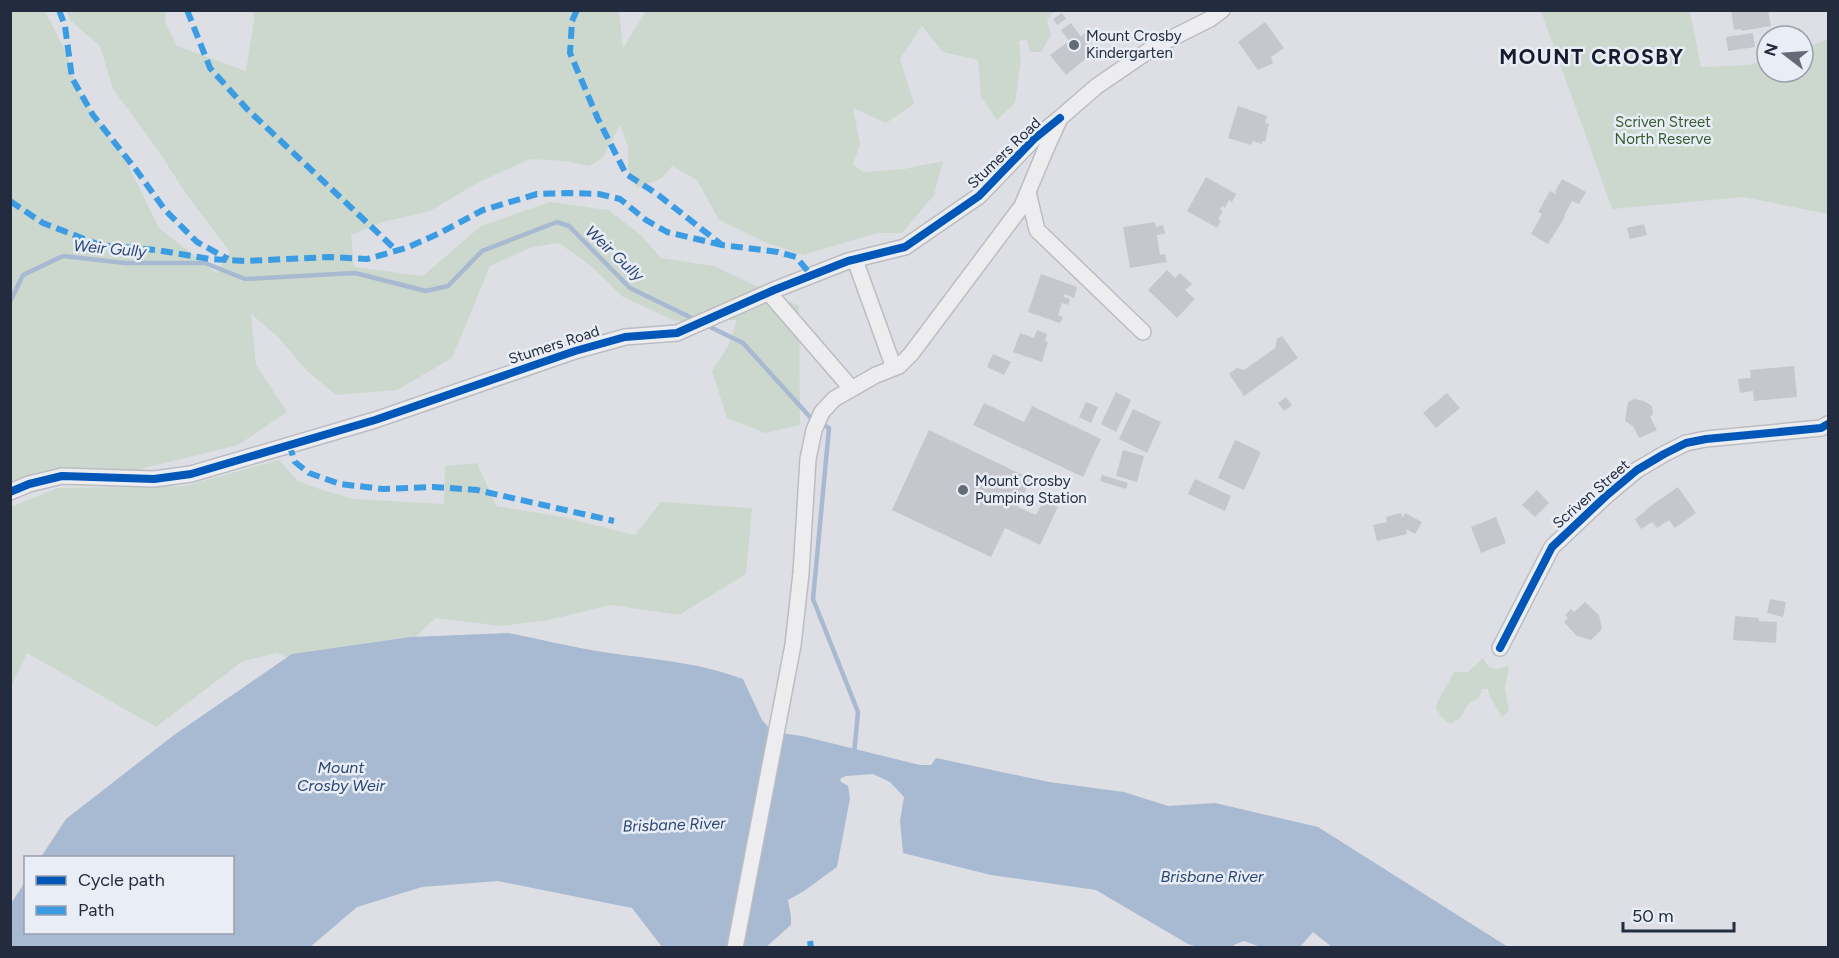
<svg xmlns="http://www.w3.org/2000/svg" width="1839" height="958" viewBox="0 0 1839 958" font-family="Figtree,sans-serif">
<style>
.green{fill:#ccd8cd}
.water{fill:#a8b9d2}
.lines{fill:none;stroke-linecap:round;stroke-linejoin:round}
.stream{stroke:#a8b9d2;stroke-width:4.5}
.building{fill:#c5c7cc}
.minor-casing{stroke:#bbbdc2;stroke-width:18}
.minor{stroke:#ededf0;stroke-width:15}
.quiet{stroke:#3c9ce3;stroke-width:6;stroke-dasharray:12 6;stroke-linecap:butt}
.cycleway-casing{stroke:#e9edf5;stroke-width:11}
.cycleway{stroke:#0057b8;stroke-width:8}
.poi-dot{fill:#646a78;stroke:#e9edf5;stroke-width:2}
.labels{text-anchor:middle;stroke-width:5;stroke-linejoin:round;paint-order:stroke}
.poi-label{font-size:15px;fill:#232b3e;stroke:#e9edf5;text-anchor:start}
.park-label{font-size:15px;fill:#345b2f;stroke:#e9edf5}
.street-label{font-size:15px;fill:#232b3e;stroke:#e9edf5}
.water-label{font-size:16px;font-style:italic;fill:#2a4675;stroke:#e9edf5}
.district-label{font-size:21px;font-weight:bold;letter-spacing:1.5px;fill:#161c2e;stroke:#e9edf5}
</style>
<rect width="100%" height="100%" fill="#dddfe4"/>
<path class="green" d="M 10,11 L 45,11 L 67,54 L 77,89 L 127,163 L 159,228 L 216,273 L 230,252 L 187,195 L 155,146 L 113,89 L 100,46 L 71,21 L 66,11 L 166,11 L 165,23 L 177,46 L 246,71 L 254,20 L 253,11 L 619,11 L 623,48 L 646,11 L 1054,11 L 1047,20 L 1051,35 L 1041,52 L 1030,52 L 1027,40 L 1019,41 L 1021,59 L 1015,103 L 997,120 L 981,97 L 978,60 L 943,52 L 922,26 L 900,59 L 914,104 L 886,123 L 853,108 L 860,144 L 853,165 L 864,172 L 904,169 L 943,161 L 934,195 L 902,233 L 877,233 L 803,255 L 765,242 L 719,220 L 697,180 L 672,166 L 662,178 L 637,188 L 628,169 L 628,147 L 620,125 L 603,158 L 589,166 L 565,161 L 530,159 L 479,182 L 430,211 L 383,222 L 351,235 L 354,267 L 423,276 L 481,226 L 550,202 L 608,210 L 641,235 L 661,258 L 714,266 L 799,306 L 800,425 L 765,433 L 727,418 L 712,371 L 728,346 L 737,320 L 675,321 L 623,297 L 592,267 L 559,243 L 532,247 L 490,266 L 452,358 L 397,390 L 336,395 L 307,371 L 277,336 L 251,314 L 256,365 L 287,412 L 238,445 L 136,470 L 55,468 L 11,482 Z
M 1541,11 L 1690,11 L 1701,67 L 1749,65 L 1767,60 L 1767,72 L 1803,72 L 1803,49 L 1828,39 L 1828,214 L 1744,197 L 1612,209 Z
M 279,460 L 298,481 L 322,490 L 354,499 L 444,504 L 445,466 L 477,463 L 496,506 L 563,517 L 635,535 L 661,502 L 752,508 L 746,574 L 679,615 L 611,605 L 548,620 L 502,626 L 435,618 L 396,656 L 318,671 L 277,653 L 243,661 L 156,727 L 27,653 L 11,687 L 11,507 L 58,488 L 185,486 Z
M 1483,658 C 1489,671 1496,670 1509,666 L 1505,688 L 1509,711 L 1502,717 L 1489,695 L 1488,689 L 1482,689 L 1479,698 C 1463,705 1468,708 1460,718 C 1459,719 1452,723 1451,724 L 1442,718 L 1436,708 L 1437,703 L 1454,672 L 1468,672 Z"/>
<path class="water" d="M 508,633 C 539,639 571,647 603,652 C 650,659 697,662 743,679 L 762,720 L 773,732 L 802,736 L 920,765 L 931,765 L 936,758 L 1049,782 L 1124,792 L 1168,806 L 1215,803 L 1318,827 L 1508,947 L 1332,947 L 1313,932 L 1300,947 L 1261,947 L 1244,941 L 1234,945 L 1232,947 L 1198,947 L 1188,944 L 1096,890 L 991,875 L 903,853 L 900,821 L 904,797 L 890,782 L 873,774 L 846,776 L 841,778 L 840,781 L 848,786 L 850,798 L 837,867 L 804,891 L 788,900 L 791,917 L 791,925 L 766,947 L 662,947 L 632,908 L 498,881 L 422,887 L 357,907 L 309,948 L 11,947 L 10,905 L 25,882 L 26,932 L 232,932 L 232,858 L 41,857 L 66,819 L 174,735 L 292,654 L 411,637 Z"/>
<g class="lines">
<path class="stream" d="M 10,302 L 23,275 L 63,256 L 125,263 L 205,263 L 245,279 L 355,273 L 426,291 L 448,286 L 482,251 L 557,222 L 569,226 L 630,288 L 696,320
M 706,325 L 743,343 L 810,417 L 829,428 L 813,599 L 858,712 L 854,754"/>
</g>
<path class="building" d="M 1731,10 L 1768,10 L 1771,26 L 1741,31 L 1741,29 L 1734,30 Z
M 1062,13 L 1066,19 L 1057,25 L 1053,19 Z
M 1265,22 L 1284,48 L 1271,57 L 1273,63 L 1258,70 L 1238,42 Z
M 1071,23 L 1081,37 L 1085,33 L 1092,41 L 1088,45 L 1094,52 L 1066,75 L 1050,55 L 1069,41 L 1061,30 Z
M 1753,33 L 1755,47 L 1728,51 L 1726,37 Z
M 1238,106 L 1267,116 L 1265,123 L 1269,124 L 1265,142 L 1262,141 L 1262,144 L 1253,141 L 1251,145 L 1228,138 Z
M 1206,177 L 1236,194 L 1232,202 L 1229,200 L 1225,208 L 1222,206 L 1220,209 L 1223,211 L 1218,219 L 1221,221 L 1217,228 L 1187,211 Z
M 1562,179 L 1586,192 L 1579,204 L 1572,201 L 1564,216 L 1565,217 L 1548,244 L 1531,234 L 1542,214 L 1538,212 L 1550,191 L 1556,194 L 1555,191 Z
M 1155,222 L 1156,227 L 1163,225 L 1165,234 L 1157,235 L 1160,255 L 1165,254 L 1167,262 L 1130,268 L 1123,227 Z
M 1644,224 L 1647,235 L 1630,239 L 1627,228 Z
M 1167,270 L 1175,278 L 1180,273 L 1192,284 L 1185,290 L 1195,299 L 1177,318 L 1148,290 Z
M 1041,274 L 1077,287 L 1074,298 L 1065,294 L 1064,297 L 1070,299 L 1068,305 L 1062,303 L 1058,315 L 1063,317 L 1060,323 L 1028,312 Z
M 1037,330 L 1047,334 L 1045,341 L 1048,342 L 1042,362 L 1013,352 L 1020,333 L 1034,338 Z
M 1282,336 L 1298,358 L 1244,396 L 1229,374 L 1237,368 L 1244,370 L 1275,348 L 1277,339 Z
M 993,354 L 1011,362 L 1004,375 L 987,367 Z
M 1794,366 L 1797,397 L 1754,401 L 1753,391 L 1740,393 L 1738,379 L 1751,378 L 1750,370 Z
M 1116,392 L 1131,400 L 1116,432 L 1101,424 Z
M 1447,393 L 1460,408 L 1436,428 L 1423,413 Z
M 1286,397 L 1292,405 L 1284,411 L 1278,403 Z
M 1634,399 L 1644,401 L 1652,406 L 1653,414 L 1650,417 L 1657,430 L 1639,438 L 1633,426 L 1625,421 L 1628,402 Z
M 1086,402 L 1098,407 L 1091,423 L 1079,417 Z
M 984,403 L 1024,422 L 1032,406 L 1101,439 L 1083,477 L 973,425 Z
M 1133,409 L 1161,422 L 1147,453 L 1119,439 Z
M 929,430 L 1031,479 L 1018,507 L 1036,515 L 1044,500 L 1058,507 L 1040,545 L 1005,528 L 991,557 L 892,510 Z
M 1235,440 L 1261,452 L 1244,490 L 1218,478 Z
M 1123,450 L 1144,456 L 1137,482 L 1116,476 Z
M 1102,475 L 1128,483 L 1126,489 L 1100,481 Z
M 1195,479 L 1231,496 L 1225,511 L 1188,494 Z
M 1678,487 L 1696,513 L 1675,528 L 1669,520 L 1657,528 L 1652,522 L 1641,529 L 1635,519 L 1646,511 L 1645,510 Z
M 1537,490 L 1549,503 L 1535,517 L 1522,505 Z
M 1401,513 L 1403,518 L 1405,513 L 1422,522 L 1415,534 L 1406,529 L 1407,534 L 1377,541 L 1373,525 L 1387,522 L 1386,517 Z
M 1496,517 L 1506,543 L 1481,553 L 1471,527 Z
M 1770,599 L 1786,602 L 1783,617 L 1767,613 Z
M 1585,602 L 1599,615 L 1602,629 L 1591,640 L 1577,636 L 1564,622 L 1568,618 L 1565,615 L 1571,609 L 1574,612 Z
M 1735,616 L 1759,618 L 1759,621 L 1777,622 L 1776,643 L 1733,640 Z"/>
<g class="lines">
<g class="minor-casing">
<path id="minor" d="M 1028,192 L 1037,230 L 1143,332
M 855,260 L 894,368
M 769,293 L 851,388
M 10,492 L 29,484 L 62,476 L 154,479 L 191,474 L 375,420 L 575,351 L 625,337 L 677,333 L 774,290 L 848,261 L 905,247 L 979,196 L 1034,139 L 1060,118
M 1500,648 L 1552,547 L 1606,496 L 1637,470 L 1664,454 L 1686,443 L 1706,439 L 1821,428 L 1828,424
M 735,948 L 793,645 L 801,573 L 808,459 L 814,430 L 822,412 L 834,399 L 876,375 L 899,366 L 911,354 L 1022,206 L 1045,151 L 1060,118 L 1097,86 L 1154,47 L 1210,19 L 1222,10"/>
</g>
<use href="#minor" class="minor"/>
<path class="quiet" d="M 59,10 L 65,26 L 72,78 L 93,115 L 137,171 L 165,210 L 197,242 L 228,259
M 187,10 L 210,68 L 247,109 L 396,250
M 577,10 L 572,21 L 570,53 L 598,119 L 626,174 L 657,194 L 722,245 L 778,252 L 796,257 L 812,276
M 10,201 L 43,223 L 100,245 L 156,250 L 210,259 L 245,261 L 330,257 L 367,259 L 406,248 L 440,233 L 483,210 L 537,194 L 569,193 L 599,194 L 620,199 L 646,220 L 667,232 L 722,245
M 289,444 L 295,462 L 309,473 L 340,484 L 383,489 L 434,487 L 477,490 L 614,521
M 810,941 L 811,948"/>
<g class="cycleway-casing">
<path id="cycleway" d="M 10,492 L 29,484 L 62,476 L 154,479 L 191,474 L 375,420 L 575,351 L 625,337 L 677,333 L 774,290 L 848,261 L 905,247 L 979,196 L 1034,139 L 1060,118
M 1500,648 L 1552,547 L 1606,496 L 1637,470 L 1664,454 L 1686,443 L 1706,439 L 1821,428 L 1828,424"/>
</g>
<use href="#cycleway" class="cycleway"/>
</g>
<g class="poi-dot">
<circle cx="1074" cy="45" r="6"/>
<circle cx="963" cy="490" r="6"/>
</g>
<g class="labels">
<g class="poi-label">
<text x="1086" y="41">Mount Crosby<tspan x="1086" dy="17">Kindergarten</tspan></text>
<text x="975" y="486">Mount Crosby<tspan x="975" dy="17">Pumping Station</tspan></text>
</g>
<g class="park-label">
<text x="1663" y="127">Scriven Street<tspan x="1663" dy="17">North Reserve</tspan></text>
</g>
<g class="street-label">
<text transform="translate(1004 153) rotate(-44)" y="5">Stumers Road</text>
<text transform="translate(554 345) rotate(-18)" y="5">Stumers Road</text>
<text transform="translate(1591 494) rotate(-41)" y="5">Scriven Street</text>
</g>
<g class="water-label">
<text transform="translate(110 248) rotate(5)" y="6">Weir Gully</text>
<text transform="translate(615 253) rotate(43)" y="6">Weir Gully</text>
<text x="341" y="773">Mount<tspan x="341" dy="18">Crosby Weir</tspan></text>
<text transform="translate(674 824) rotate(-2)" y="6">Brisbane River</text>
<text x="1212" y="882">Brisbane River</text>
</g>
<g class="district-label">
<text x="1592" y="64">MOUNT CROSBY</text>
</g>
</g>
<rect width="1839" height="958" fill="none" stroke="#232b3e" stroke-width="24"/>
<rect x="24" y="856" width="210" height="78" fill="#e9edf5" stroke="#9a9fac" stroke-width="1.5"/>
<rect x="36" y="876" width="30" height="9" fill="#0057b8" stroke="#9a9fac" stroke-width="1.5"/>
<text x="78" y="886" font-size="18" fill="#232b3e">Cycle path</text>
<rect x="36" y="906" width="30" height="9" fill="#3c9ce3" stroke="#9a9fac" stroke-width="1.5"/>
<text x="78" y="916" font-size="18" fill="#232b3e">Path</text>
<g transform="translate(1785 54) rotate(287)"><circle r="28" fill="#e9edf5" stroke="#9a9fac" stroke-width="1.5"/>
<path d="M0-4.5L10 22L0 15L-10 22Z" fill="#646a78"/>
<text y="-9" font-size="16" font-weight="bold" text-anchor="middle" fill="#232b3e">N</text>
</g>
<path d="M1623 922v9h111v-9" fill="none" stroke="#232b3e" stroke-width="3"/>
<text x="1632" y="922" font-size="18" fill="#232b3e" stroke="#e9edf5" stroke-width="4.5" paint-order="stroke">50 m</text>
</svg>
